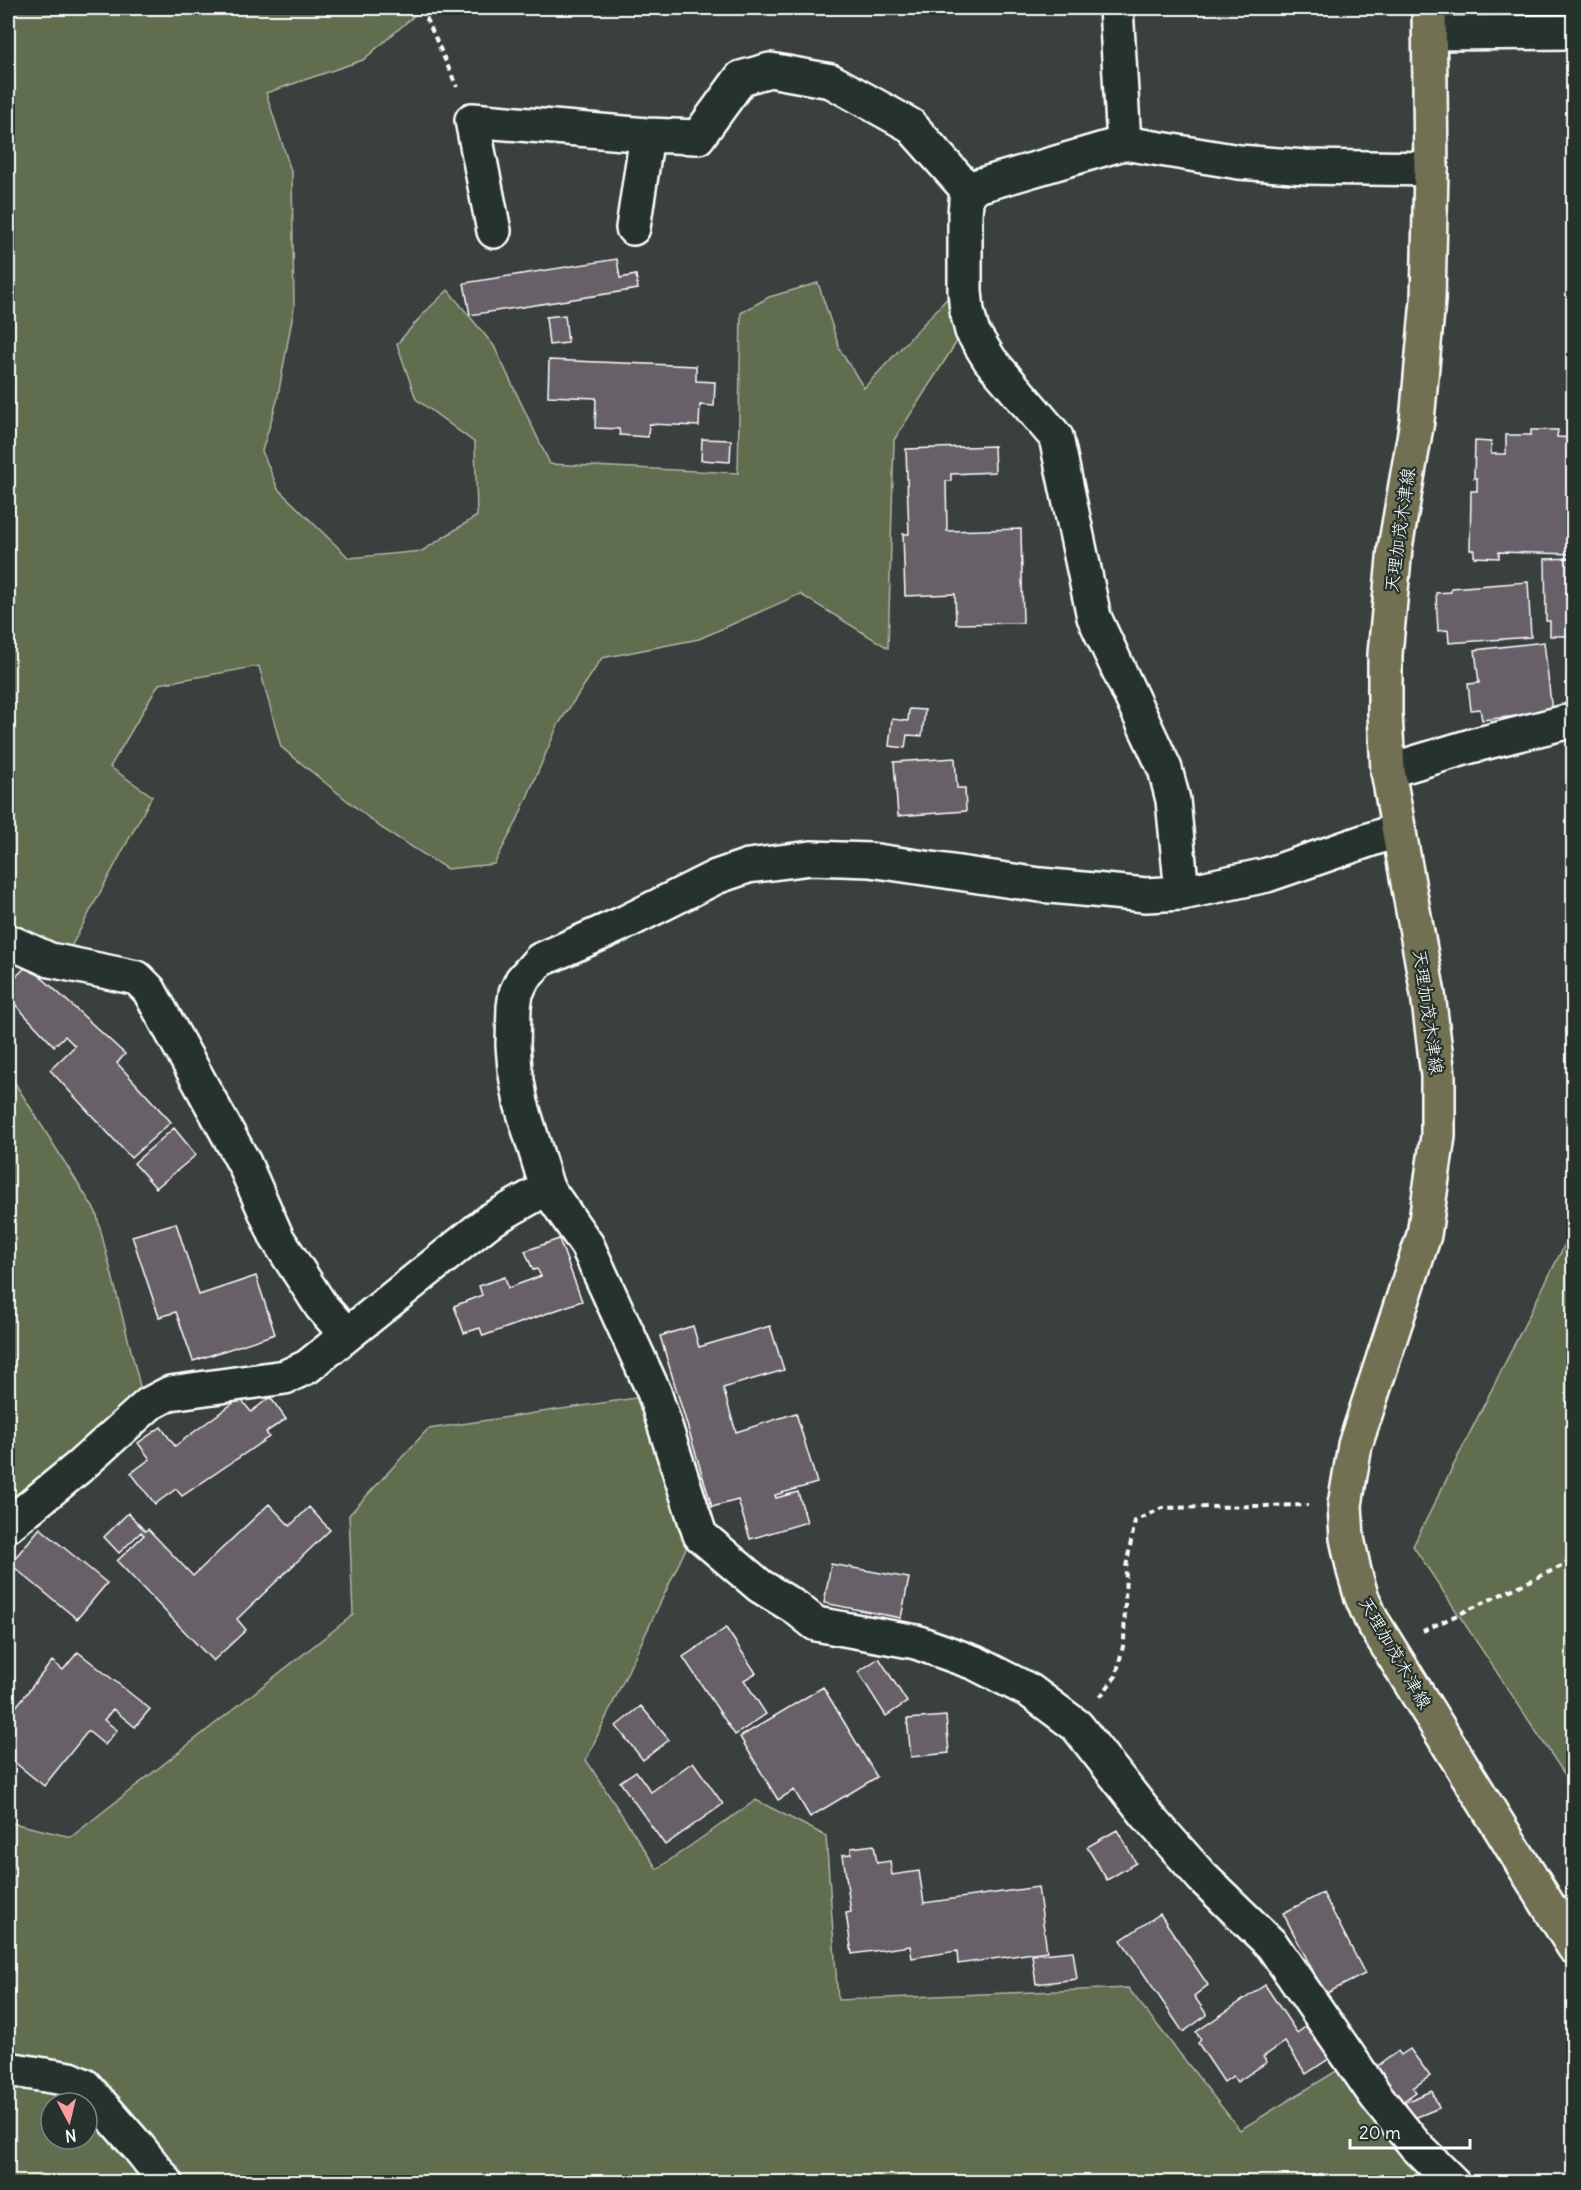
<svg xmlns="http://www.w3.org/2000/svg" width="1581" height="2190" viewBox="0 0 1581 2190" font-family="Delius,'Klee One',sans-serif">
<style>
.green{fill:#606d4f;stroke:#b0b6a7;stroke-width:1.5}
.building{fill:#686067;stroke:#fff;stroke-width:1.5}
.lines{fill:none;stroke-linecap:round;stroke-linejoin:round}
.minor-casing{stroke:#fff;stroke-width:38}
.primary-casing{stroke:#fff;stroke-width:38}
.path{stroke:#fff;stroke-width:4;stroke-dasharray:6 4.5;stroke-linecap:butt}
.minor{stroke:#26332d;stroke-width:33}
.primary{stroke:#716f52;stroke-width:33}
.labels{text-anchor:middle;stroke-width:4.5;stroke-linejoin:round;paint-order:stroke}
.street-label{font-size:18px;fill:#fff;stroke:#26332d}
</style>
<rect width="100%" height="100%" fill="#3a403e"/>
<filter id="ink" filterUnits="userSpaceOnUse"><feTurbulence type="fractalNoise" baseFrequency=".0167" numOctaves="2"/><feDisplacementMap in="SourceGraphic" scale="12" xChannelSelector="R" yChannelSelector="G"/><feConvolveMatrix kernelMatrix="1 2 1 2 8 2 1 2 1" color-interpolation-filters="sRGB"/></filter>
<g filter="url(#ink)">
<path class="green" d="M 8,8 L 236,8 L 237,9 L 255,8 L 423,8 L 363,60 L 266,93 L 292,174 L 294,308 L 277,401 L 262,451 L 278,489 L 349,558 L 422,551 L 477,516 L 475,443 L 416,399 L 397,344 L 424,313 L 448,290 L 494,346 L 550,464 L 738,473 L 741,313 L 769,297 L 818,283 L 840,350 L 864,388 L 953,292 L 961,335 L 894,440 L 888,648 L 800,594 L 699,639 L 602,658 L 558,725 L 516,823 L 494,864 L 447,869 L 380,827 L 281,747 L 259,666 L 159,684 L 110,767 L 152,796 L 67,954 L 8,930 Z
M 8,1072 L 96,1212 L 142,1394 L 8,1509 Z
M 1573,1228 L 1574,1787 L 1573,1787 L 1413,1546 Z
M 642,1397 L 689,1542 L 586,1760 L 657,1869 L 756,1800 L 826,1836 L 838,2000 L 1128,1988 L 1240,2130 L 1343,2067 L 1432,2182 L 184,2182 L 95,2074 L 8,2054 L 8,1822 L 71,1837 L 353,1615 L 349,1515 L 428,1429 Z
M 8,2081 L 66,2090 L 85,2103 L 51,2103 L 51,2139 L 87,2139 L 87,2106 L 151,2182 L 8,2182 Z"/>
<path class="building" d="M 1473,8 L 1520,8 L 1521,23 L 1474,26 Z
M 617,259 L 620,278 L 636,275 L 638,289 L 470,315 L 464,283 Z
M 565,315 L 568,343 L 549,345 L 546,317 Z
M 549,360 L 696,366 L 696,381 L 715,382 L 714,406 L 700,405 L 699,426 L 649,424 L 648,437 L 620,435 L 619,429 L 595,428 L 596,398 L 548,396 Z
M 1531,430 L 1558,430 L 1557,437 L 1574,438 L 1574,554 L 1499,552 L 1499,558 L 1474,557 L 1474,550 L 1470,550 L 1471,491 L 1477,491 L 1477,478 L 1474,478 L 1475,441 L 1491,442 L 1491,454 L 1506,454 L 1506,435 L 1531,435 Z
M 702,439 L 731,440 L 730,462 L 701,460 Z
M 994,446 L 995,472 L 951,474 L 951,481 L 946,481 L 947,531 L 1021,529 L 1023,623 L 956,624 L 955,594 L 905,596 L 903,534 L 909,534 L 906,449 Z
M 1574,558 L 1574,636 L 1550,636 L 1550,621 L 1546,621 L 1545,559 Z
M 1528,582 L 1531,637 L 1449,643 L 1448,630 L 1438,631 L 1436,593 L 1451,592 L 1451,588 Z
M 1544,642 L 1552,712 L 1482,720 L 1480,709 L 1471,710 L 1468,684 L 1479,683 L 1475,650 Z
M 909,709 L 925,710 L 922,736 L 907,735 L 905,748 L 889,746 L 892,719 L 908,721 Z
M 955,758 L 957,788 L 965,788 L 966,811 L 898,816 L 894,762 Z
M 28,965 L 125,1054 L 117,1063 L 171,1122 L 131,1158 L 50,1070 L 75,1046 L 65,1036 L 54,1046 L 8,997 L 8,984 Z
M 174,1128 L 196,1155 L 156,1188 L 134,1163 Z
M 176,1223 L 199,1295 L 256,1276 L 275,1334 L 193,1361 L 176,1312 L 159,1317 L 132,1236 Z
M 559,1239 L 582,1301 L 483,1336 L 480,1328 L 464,1333 L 454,1306 L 482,1295 L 479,1286 L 505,1277 L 508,1288 L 541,1276 L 537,1269 L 533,1270 L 525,1251 Z
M 693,1326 L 699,1347 L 770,1326 L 784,1370 L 723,1388 L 736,1432 L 796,1413 L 817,1483 L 775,1495 L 776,1498 L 798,1492 L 807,1522 L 750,1539 L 738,1500 L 712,1507 L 660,1336 Z
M 270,1397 L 286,1419 L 266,1432 L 269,1437 L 182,1496 L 176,1489 L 155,1504 L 131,1473 L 150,1459 L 138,1443 L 161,1427 L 175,1446 L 240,1398 L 251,1412 Z
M 269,1504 L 290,1526 L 309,1507 L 330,1530 L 237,1619 L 246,1630 L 213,1661 L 117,1561 L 144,1535 L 141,1532 L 119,1553 L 104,1537 L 128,1513 L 145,1531 L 148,1529 L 193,1576 Z
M 40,1528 L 107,1583 L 77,1619 L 10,1564 Z
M 831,1564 L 909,1578 L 901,1618 L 824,1603 Z
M 726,1628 L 756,1673 L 744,1680 L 766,1714 L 735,1735 L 683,1657 Z
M 78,1652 L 150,1709 L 135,1727 L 113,1709 L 104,1720 L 117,1730 L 105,1745 L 88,1731 L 44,1786 L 8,1757 L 8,1717 L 52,1661 L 63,1670 Z
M 879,1658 L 907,1702 L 886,1716 L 858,1672 Z
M 823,1687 L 877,1777 L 810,1817 L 794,1790 L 778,1800 L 740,1737 Z
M 641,1706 L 669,1740 L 643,1760 L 616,1726 Z
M 946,1716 L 949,1753 L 911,1757 L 907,1719 Z
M 693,1762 L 723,1804 L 665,1845 L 620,1782 L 636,1771 L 651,1792 Z
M 1117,1830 L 1136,1863 L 1107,1880 L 1087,1847 Z
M 874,1845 L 877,1863 L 890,1861 L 892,1875 L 919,1871 L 924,1903 L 1038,1887 L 1047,1951 L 958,1964 L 957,1951 L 912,1958 L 910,1946 L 852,1954 L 846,1913 L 851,1912 L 843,1855 L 851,1854 L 851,1848 Z
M 1323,1893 L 1365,1974 L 1325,1994 L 1283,1913 Z
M 1160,1914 L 1208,1985 L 1194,1996 L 1207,2015 L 1183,2032 L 1121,1940 Z
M 1073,1951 L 1077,1979 L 1036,1984 L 1032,1955 Z
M 1265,1985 L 1297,2033 L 1308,2025 L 1330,2058 L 1306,2074 L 1285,2042 L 1263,2057 L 1267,2062 L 1237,2082 L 1233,2076 L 1224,2082 L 1198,2043 L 1201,2040 L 1196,2032 Z
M 1410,2049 L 1430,2076 L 1413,2088 L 1416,2092 L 1401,2103 L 1375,2068 L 1398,2051 L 1401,2055 Z
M 1432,2091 L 1439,2108 L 1412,2119 L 1405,2102 Z"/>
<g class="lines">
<g class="minor-casing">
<path id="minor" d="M 1116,8 L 1124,143
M 1430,33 L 1574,32
M 633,228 L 647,135
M 494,231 L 472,120 L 647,135 L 698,137 L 741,78 L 770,70 L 831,81 L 910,125 L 967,189
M 1388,771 L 1471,746 L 1574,720
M 1398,830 L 1267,875 L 1182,893 L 1146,895 L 1040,885 L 870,860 L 811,858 L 748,866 L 716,877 L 624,923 L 540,960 L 522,980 L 516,993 L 514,1007 L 513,1045 L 515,1069 L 521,1103 L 547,1188 L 587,1245 L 654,1392 L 700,1535 L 760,1586 L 796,1608 L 816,1624 L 916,1642 L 975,1663 L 1030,1691 L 1077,1726 L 1147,1815 L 1202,1877 L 1272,1945 L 1376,2096 L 1415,2145 L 1452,2182
M 1182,893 L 1173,800 L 1165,769 L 1094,617 L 1056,437 L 990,360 L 972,331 L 967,311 L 965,291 L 965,214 L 967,189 L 1124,143 L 1239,162 L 1305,167 L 1431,169
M 8,941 L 50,960 L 137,978 L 149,990 L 244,1163 L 277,1238 L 321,1306 L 346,1334
M 8,1525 L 79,1467 L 149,1404 L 170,1393 L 285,1377 L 307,1367 L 489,1221 L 547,1188
M 8,2069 L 70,2079 L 85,2086 L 139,2148 L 166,2182"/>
</g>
<g class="primary-casing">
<path id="primary" d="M 1429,8 L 1431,169 L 1428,300 L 1417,421 L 1395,548 L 1385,654 L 1385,713 L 1388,771 L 1428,994 L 1438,1075 L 1438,1136 L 1424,1235 L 1355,1445 L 1345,1505 L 1347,1538 L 1354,1571 L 1361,1595 L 1371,1619 L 1574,1947"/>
</g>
<path class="path" d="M 422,8 L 457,87
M 1423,1631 L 1564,1565 L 1574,1554
M 1100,1697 L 1116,1676 L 1124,1642 L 1126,1567 L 1135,1521 L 1162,1508 L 1308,1505"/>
<use href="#minor" class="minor"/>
<use href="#primary" class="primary"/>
</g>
</g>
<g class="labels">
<g class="street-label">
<text transform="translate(1400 530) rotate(-82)" y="6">天理加茂木津線</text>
<text transform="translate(1428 1012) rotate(82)" y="6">天理加茂木津線</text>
<text transform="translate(1395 1653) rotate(60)" y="6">天理加茂木津線</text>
</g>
</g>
<rect width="1581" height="2190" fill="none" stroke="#26332d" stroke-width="30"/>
<rect x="15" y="15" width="1551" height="2160" fill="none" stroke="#fff" stroke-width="2" filter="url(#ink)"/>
<g transform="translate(69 2121) rotate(173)"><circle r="28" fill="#26332d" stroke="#7d8581" stroke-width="1.5"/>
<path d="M0-4.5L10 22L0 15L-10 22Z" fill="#ff9aa2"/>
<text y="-9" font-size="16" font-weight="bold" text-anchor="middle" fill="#ffffff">N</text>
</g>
<path d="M1350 2139v9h120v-9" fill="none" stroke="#ffffff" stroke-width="3"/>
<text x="1359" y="2139" font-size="18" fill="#ffffff" stroke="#26332d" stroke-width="4.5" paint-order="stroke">20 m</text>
</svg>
